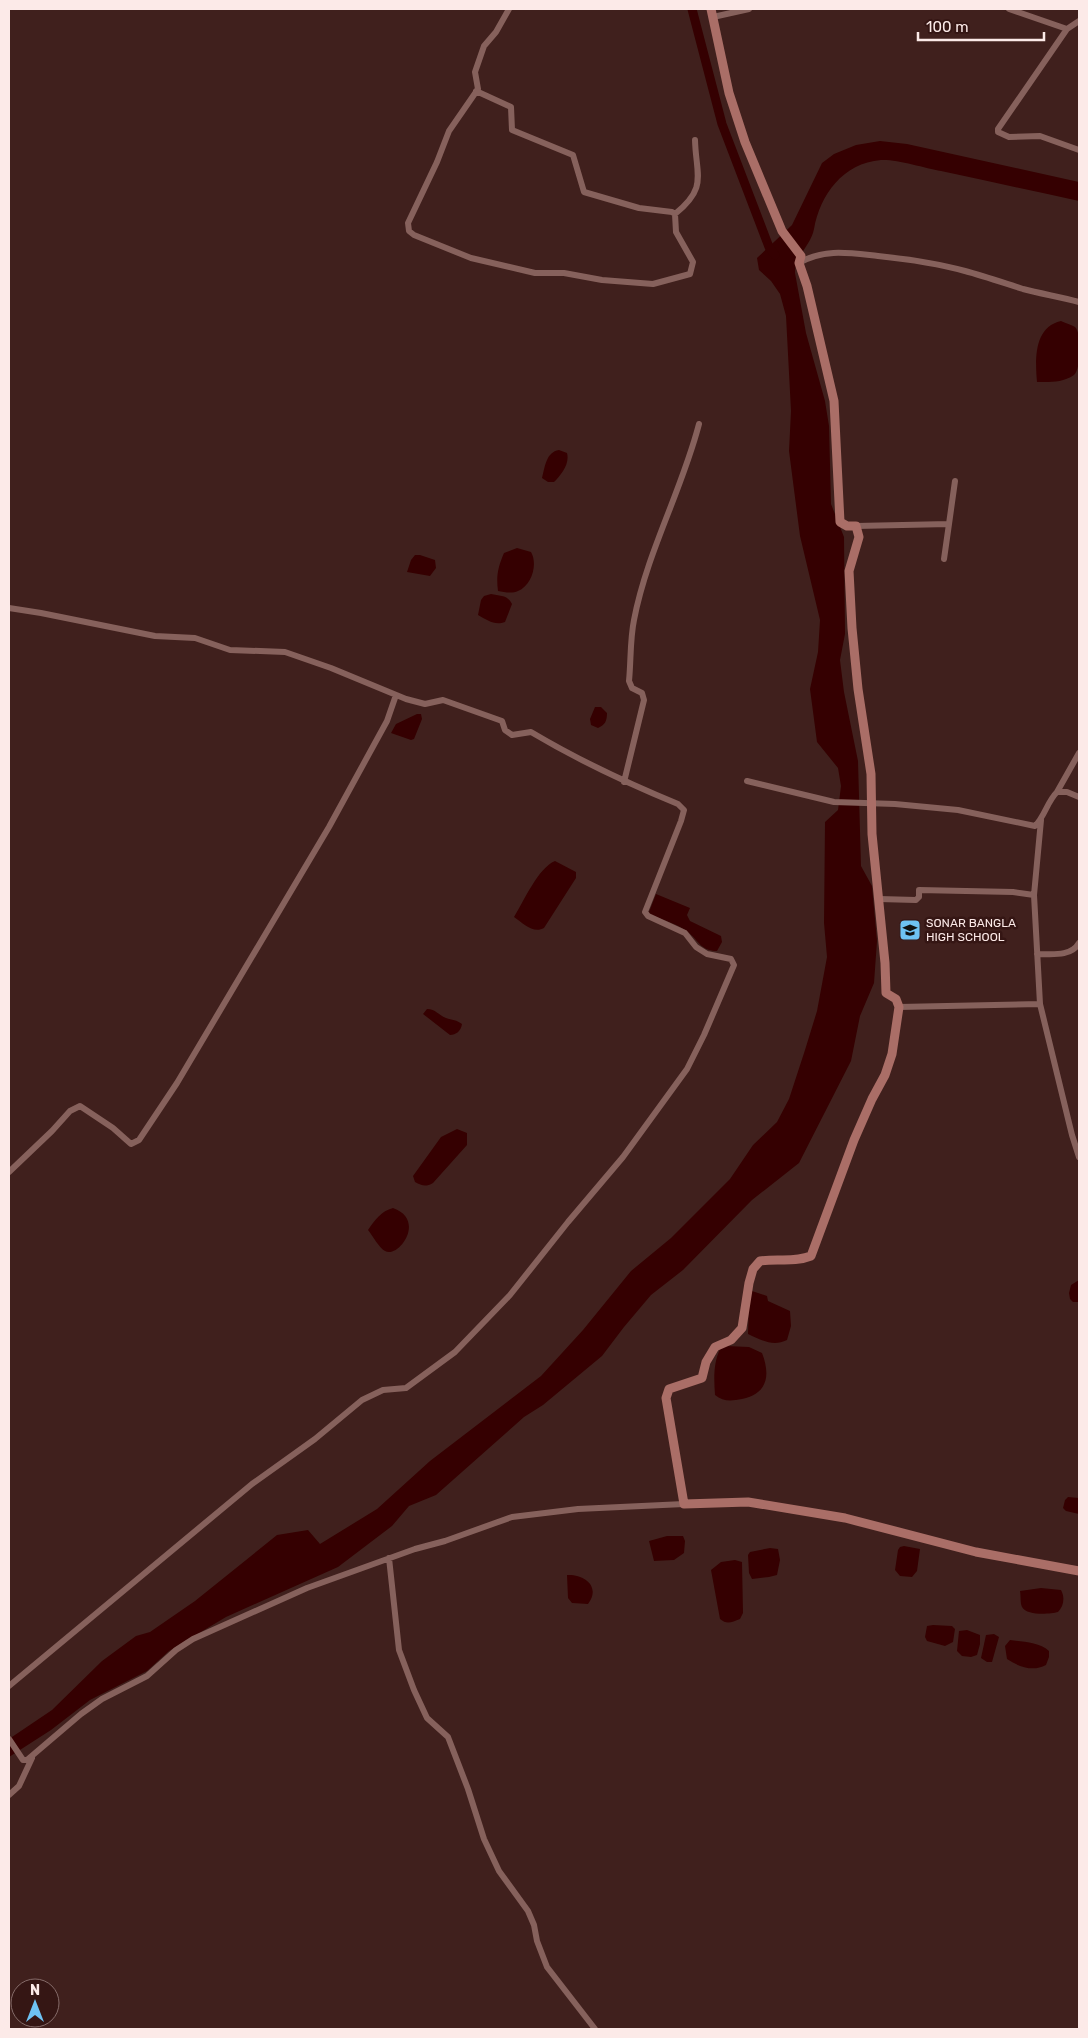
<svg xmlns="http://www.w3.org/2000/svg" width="1088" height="2038" viewBox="0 0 1088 2038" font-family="Rubik,sans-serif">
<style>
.water{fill:#350001}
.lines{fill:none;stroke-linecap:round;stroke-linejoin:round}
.canal{stroke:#350001;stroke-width:9}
.street{stroke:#86615c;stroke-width:6}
.secondary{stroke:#aa6e67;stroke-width:9}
.labels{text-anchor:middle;stroke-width:5;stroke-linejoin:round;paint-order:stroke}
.poi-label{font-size:12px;fill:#fceae8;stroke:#351614;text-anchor:start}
</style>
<rect width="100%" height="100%" fill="#40201d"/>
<path class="water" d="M 880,141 L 907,144 L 1079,182 L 1079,201 C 1033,191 987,181 941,171 C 925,168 896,159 881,160 C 843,163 820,195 814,229 C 811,245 795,256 795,273 L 806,333 L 825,401 L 829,426 L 831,504 L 844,537 L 845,634 L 840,660 L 844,692 L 858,761 L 861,866 L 872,886 L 877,941 L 874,983 L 860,1016 L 851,1061 L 799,1163 L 752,1200 L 683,1270 L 651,1295 L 624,1327 L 602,1356 L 543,1405 L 524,1417 L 436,1495 L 409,1506 L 392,1526 L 338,1567 L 226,1617 L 169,1651 L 147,1671 L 90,1700 L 51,1730 L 9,1757 L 9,1739 L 52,1710 L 102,1661 L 136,1636 L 150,1632 L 195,1601 L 277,1535 L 308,1530 L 320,1544 L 377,1509 L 430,1461 L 541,1376 L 583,1330 L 631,1271 L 671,1238 L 730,1179 L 753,1145 L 777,1122 L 789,1099 L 805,1050 L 817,1011 L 827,957 L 824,923 L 825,822 L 838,810 L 841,786 L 838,768 L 817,742 L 810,689 L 818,652 L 820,620 L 800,536 L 789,451 L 791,411 L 786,316 L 780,294 L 771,281 L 759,270 L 757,258 L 792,225 L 822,163 L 834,154 L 856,145 Z
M 1061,321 C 1065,323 1072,325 1075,327 C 1082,333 1081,370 1074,375 C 1062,383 1050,382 1037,382 C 1035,359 1034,327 1061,321 Z
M 559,450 L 567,453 C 570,464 561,475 554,482 L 548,482 L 542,478 C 545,467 546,452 559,450 Z
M 517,548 L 531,552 C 538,564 532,585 518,591 C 512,594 504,592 498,591 C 496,576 498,567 504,553 Z
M 415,555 L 420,555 L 435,560 L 436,568 L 430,576 L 407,572 L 411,560 Z
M 491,594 C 500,596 508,595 512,604 L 505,622 C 495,626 487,620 478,615 L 481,600 L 484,596 Z
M 595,707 L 601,707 L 607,713 C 607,721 605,725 598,728 L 591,725 L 590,719 Z
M 417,714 L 421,714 L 422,719 L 414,739 L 411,740 L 391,733 L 396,724 Z
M 555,861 L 576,872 L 576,878 L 544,928 C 533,934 523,923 514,917 C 524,901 538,868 555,861 Z
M 656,894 L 690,908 L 687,915 L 690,921 L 721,936 L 722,942 L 717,951 C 701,951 699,941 688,932 C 678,924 663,920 651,915 L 649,912 Z
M 427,1009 C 436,1009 438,1015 446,1018 C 452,1020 457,1020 462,1024 C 461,1031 456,1035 450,1035 L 423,1014 Z
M 457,1129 L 467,1133 L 467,1145 L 433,1183 C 426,1187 422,1186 415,1182 L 413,1176 L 441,1137 Z
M 393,1208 C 427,1220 398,1259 385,1251 C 379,1248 373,1236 368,1230 C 375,1220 381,1211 393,1208 Z
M 1079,1280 L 1079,1302 L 1073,1302 L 1070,1299 L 1069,1293 L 1071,1285 Z
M 752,1291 L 767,1296 L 768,1301 L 790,1311 L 791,1326 L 787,1340 C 773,1347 761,1340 748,1334 L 749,1302 Z
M 726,1346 L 749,1347 L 762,1353 C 771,1376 767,1394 742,1399 C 732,1401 723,1402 715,1395 C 714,1380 713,1364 720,1349 Z
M 1068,1497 L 1079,1498 L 1079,1514 L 1066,1511 L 1063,1508 L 1065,1500 Z
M 667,1536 L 683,1536 L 685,1541 L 684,1553 L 674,1560 L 654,1561 L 649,1541 Z
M 904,1546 L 920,1549 L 917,1571 L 912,1577 L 900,1576 L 895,1570 L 898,1550 L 900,1547 Z
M 770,1548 L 778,1549 L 780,1560 L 777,1575 L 769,1577 L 752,1579 L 749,1573 L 748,1555 L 750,1552 Z
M 735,1560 L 742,1562 L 743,1613 L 740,1619 C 732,1622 727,1625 720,1619 L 711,1570 L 721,1562 Z
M 567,1575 C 585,1574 601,1587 588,1604 L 572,1603 L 568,1598 Z
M 1041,1588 L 1061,1590 C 1065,1597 1064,1606 1058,1612 C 1050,1614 1027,1616 1022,1607 C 1020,1603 1021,1596 1020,1591 Z
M 933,1625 L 952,1626 L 955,1629 L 953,1642 L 945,1646 L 927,1641 L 925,1637 L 927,1626 Z
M 967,1630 L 980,1635 L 980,1644 L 977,1655 L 971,1657 L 962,1656 L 957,1651 L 959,1631 Z
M 994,1634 L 999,1637 L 992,1662 L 987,1662 L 981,1658 L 986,1635 Z
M 1010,1640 C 1023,1642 1039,1642 1049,1651 L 1049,1657 L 1046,1665 C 1033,1672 1019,1667 1007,1659 L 1005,1646 Z"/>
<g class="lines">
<path class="canal" d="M 692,9 L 722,124 L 769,247 L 775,255"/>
<path class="street" d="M 1009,9 L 1067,29 L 1079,21
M 713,17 L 749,9
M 1067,29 L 998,129 L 998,132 L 1009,137 L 1040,136 L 1079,150
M 476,91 L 511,107 L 512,130 L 573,155 L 584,192 L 639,208 L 672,212 L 675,214 L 676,232 L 693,262 L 690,274 L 653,284 L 602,280 L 564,273 L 535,273 L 471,258 L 414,235 L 409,231 L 408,223 L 437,162 L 449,131 L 478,89 L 475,72 L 484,46 L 496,32 L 509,9
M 675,214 C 708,187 696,176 695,140
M 799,263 C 824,248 850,253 878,256 C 907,259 936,263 965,271 C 984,276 1004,283 1023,289 C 1042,294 1061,297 1079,302
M 949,524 L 955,481
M 856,526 L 949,524 L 944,559
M 9,608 L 41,613 L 155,636 L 195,638 L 230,650 L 285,652 L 331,668 L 406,699 L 425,704 L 443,700 L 502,721 L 505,730 L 512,735 L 531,732 C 578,760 627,783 678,804 L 684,810 L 681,821 L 645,912 L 648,916 L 685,933 L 696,947 L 707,954 L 731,959 L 734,965 L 704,1035 L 687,1069 L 623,1157 L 568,1222 L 510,1295 L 455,1352 L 406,1388 L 383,1390 L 362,1400 L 315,1439 L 252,1484 L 9,1686
M 747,781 L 834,802 L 895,804 L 958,810 L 1035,826 C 1045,816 1047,802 1057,792 L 1067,792 L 1079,797
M 624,782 L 644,700 L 642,693 L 632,688 L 629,681 C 631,661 630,639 634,620 C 647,552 682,490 699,424
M 1057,792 L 1079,753
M 1034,895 L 1041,820
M 879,899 L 916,900 L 919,897 L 919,890 L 1013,892 L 1034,895 L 1040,1004
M 1037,954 C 1052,954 1071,957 1079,943
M 899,1007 L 1040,1004 L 1072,1135 L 1079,1157
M 9,1172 L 52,1131 L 70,1111 L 80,1106 L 113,1128 L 131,1144 L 139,1140 L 177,1083 L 329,827 L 387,721 L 396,695
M 389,1558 L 399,1650 L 414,1690 L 427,1718 L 448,1737 L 468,1789 L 484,1839 L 499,1871 L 528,1911 L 534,1925 L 537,1941 L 547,1967 L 595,2029
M 9,1739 L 23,1760 L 27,1760 L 81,1714 L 102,1699 L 147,1676 L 176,1650 L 193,1639 L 307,1588 L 415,1549 L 445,1541 L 512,1517 L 578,1509 L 684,1504
M 9,1795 L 19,1786 L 32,1758"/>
<path class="secondary" d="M 711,9 L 729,93 L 745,142 L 782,231 L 801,256 L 799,263 L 807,286 L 834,401 L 840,522 L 847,526 L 856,526 L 859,537 L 849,571 L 852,628 L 858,689 L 871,774 L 872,834 L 885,963 L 886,993 L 896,999 L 899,1007 L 892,1054 L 885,1075 L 872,1099 L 854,1140 L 811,1256 C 793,1263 778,1258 760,1261 L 753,1269 L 749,1283 L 742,1328 L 731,1340 L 715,1347 L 706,1362 L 702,1378 L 669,1389 L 666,1398 L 684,1504 L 748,1502 L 845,1518 L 976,1552 L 1079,1571"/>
</g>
<defs>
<g id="school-square" transform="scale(1.125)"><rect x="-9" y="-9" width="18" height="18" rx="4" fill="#6ec2f3" stroke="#351614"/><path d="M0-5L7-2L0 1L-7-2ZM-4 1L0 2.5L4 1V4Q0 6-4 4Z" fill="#111"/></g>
</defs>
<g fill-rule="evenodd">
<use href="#school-square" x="910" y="930"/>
</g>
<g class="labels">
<g class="poi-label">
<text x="926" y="927">SONAR BANGLA<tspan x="926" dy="14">HIGH SCHOOL</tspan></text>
</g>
</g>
<rect width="1088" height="2038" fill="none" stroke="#fceae8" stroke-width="20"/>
<g transform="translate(35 2003)"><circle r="24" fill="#351614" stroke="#856b69"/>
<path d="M0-4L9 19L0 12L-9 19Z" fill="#6ec2f3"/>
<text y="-8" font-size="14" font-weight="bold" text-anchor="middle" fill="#fceae8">N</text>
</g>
<path d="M918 32v8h126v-8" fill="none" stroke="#fceae8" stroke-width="2.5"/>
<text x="926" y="32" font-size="15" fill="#fceae8" stroke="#351614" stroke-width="4" paint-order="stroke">100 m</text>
</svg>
